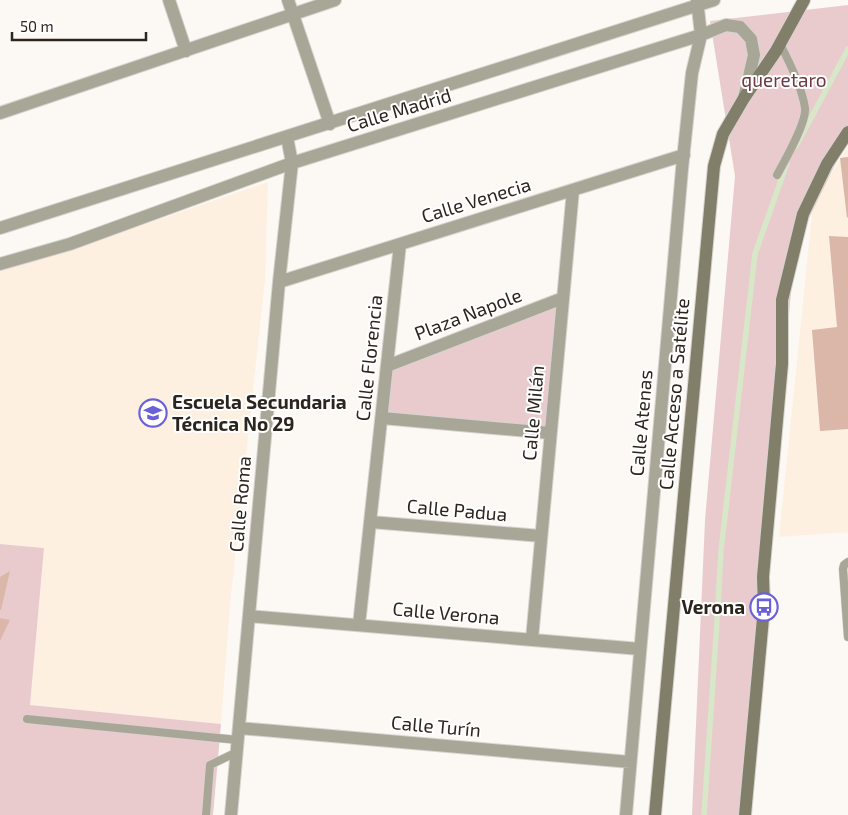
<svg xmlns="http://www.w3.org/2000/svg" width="848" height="815" viewBox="0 0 848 815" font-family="'Exo 2',sans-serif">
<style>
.built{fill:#fef0e0}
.green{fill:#e9cbce}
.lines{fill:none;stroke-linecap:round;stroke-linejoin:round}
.stream{stroke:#d7e7c7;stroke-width:5.5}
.building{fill:#dbb7aa}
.service-casing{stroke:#d7d3ce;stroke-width:9}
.minor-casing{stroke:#d7d3ce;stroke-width:14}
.secondary-casing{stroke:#d7d3ce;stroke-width:14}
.service{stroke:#a8a697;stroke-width:8}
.minor{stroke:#a8a697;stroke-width:12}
.secondary{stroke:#817e69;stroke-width:12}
.labels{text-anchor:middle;stroke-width:4;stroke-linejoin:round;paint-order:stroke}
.park-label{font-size:19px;fill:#6f3942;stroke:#fff}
.street-label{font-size:19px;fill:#2c251d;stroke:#fff}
.poi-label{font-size:19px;font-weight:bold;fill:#2c251d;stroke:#fff;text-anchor:start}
</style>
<rect width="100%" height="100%" fill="#fcf9f5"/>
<path class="built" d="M 848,146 L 848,532 L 779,537 L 813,204 Z
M 268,182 L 265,279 L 230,605 L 221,724 L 30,705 L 44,548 L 0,544 L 0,271 L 70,250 Z"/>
<path class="green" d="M 848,5 L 848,138 L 795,247 L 745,815 L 692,815 L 705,520 L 735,176 L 710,21 Z
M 563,298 L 550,433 L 382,418 L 387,366 Z
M 0,544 L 44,548 L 30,705 L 221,724 L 213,815 L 0,815 Z"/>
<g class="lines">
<path class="stream" d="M 796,146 L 848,49
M 704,815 L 718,606 L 721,551 L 755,254 L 787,163"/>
</g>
<path class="building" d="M 848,157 L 848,217 L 847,218 L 840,158 Z
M 829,236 L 848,237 L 848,429 L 820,431 L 812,330 L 837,327 Z
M 10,571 L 1,610 L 0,610 L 0,577 Z
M 0,618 L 10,620 L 0,641 Z"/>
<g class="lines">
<g class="service-casing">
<path id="service" d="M 777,175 C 784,162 807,122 805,108 C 802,87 790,63 780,44
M 848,562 L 844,565 L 843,569 L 848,637
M 27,719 L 238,740
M 206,815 L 210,765 L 237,752"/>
</g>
<g class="minor-casing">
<path id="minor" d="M 169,0 L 186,51
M 288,0 L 330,124
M 0,113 L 335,0
M 0,228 L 714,0
M 0,264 L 70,244 L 292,163 L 701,35 L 726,25 L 740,27 L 751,39 L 754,55 L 744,98
M 279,282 L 684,155
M 387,366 L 563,298
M 382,418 L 550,433
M 371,522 L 541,536
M 249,616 L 640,649
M 359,625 L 400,244
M 532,639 L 573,190
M 239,728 L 630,762
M 231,815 L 279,282 L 292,163 L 287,137
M 626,815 L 682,169 L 692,73 L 701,35 L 697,0"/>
</g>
<g class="secondary-casing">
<path id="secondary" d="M 655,815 L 714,166 L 723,134 L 744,98 L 776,51 L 804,0
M 745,815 L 764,607 L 763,577 L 782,364 L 782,300 L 803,214 L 827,164 L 848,132"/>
</g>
<use href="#service" class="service"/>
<use href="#minor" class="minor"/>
<use href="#secondary" class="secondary"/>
</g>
<defs>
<g id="school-ring" transform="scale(1.4375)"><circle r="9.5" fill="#fff" stroke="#6960da" stroke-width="1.5"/><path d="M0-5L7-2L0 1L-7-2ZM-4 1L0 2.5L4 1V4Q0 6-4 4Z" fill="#6960da"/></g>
<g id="bus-ring" transform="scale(1.4375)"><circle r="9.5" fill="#fff" stroke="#6960da" stroke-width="1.5"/><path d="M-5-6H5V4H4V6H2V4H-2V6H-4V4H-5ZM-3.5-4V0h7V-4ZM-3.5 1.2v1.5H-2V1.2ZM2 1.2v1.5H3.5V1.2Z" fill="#6960da"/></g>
</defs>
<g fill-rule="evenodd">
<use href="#school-ring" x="153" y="413"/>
<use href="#bus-ring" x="764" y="607"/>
</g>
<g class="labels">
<g class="park-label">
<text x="784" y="87">queretaro</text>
</g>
<g class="street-label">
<text transform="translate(399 110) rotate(-17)" y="7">Calle Madrid</text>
<text transform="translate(476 200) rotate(-17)" y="7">Calle Venecia</text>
<text transform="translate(468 314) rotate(-21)" y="7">Plaza Napole</text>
<text transform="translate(369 358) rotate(-84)" y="7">Calle Florencia</text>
<text transform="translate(674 394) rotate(-85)" y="7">Calle Acceso a Satélite</text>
<text transform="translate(533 413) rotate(-85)" y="7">Calle Milán</text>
<text transform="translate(641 423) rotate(-85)" y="7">Calle Atenas</text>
<text transform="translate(240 504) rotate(-85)" y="7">Calle Roma</text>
<text transform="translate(457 510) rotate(5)" y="7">Calle Padua</text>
<text transform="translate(446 613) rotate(5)" y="7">Calle Verona</text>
<text transform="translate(436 726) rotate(5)" y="7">Calle Turín</text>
</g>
<g class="poi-label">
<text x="172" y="409">Escuela Secundaria<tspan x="172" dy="22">Técnica No 29</tspan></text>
<text x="745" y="614" text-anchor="end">Verona</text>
</g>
</g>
<path d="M12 32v8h134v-8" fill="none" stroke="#2c251d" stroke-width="2.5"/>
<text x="20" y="32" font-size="15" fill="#2c251d" stroke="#ffffff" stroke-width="4" paint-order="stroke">50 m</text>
</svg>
